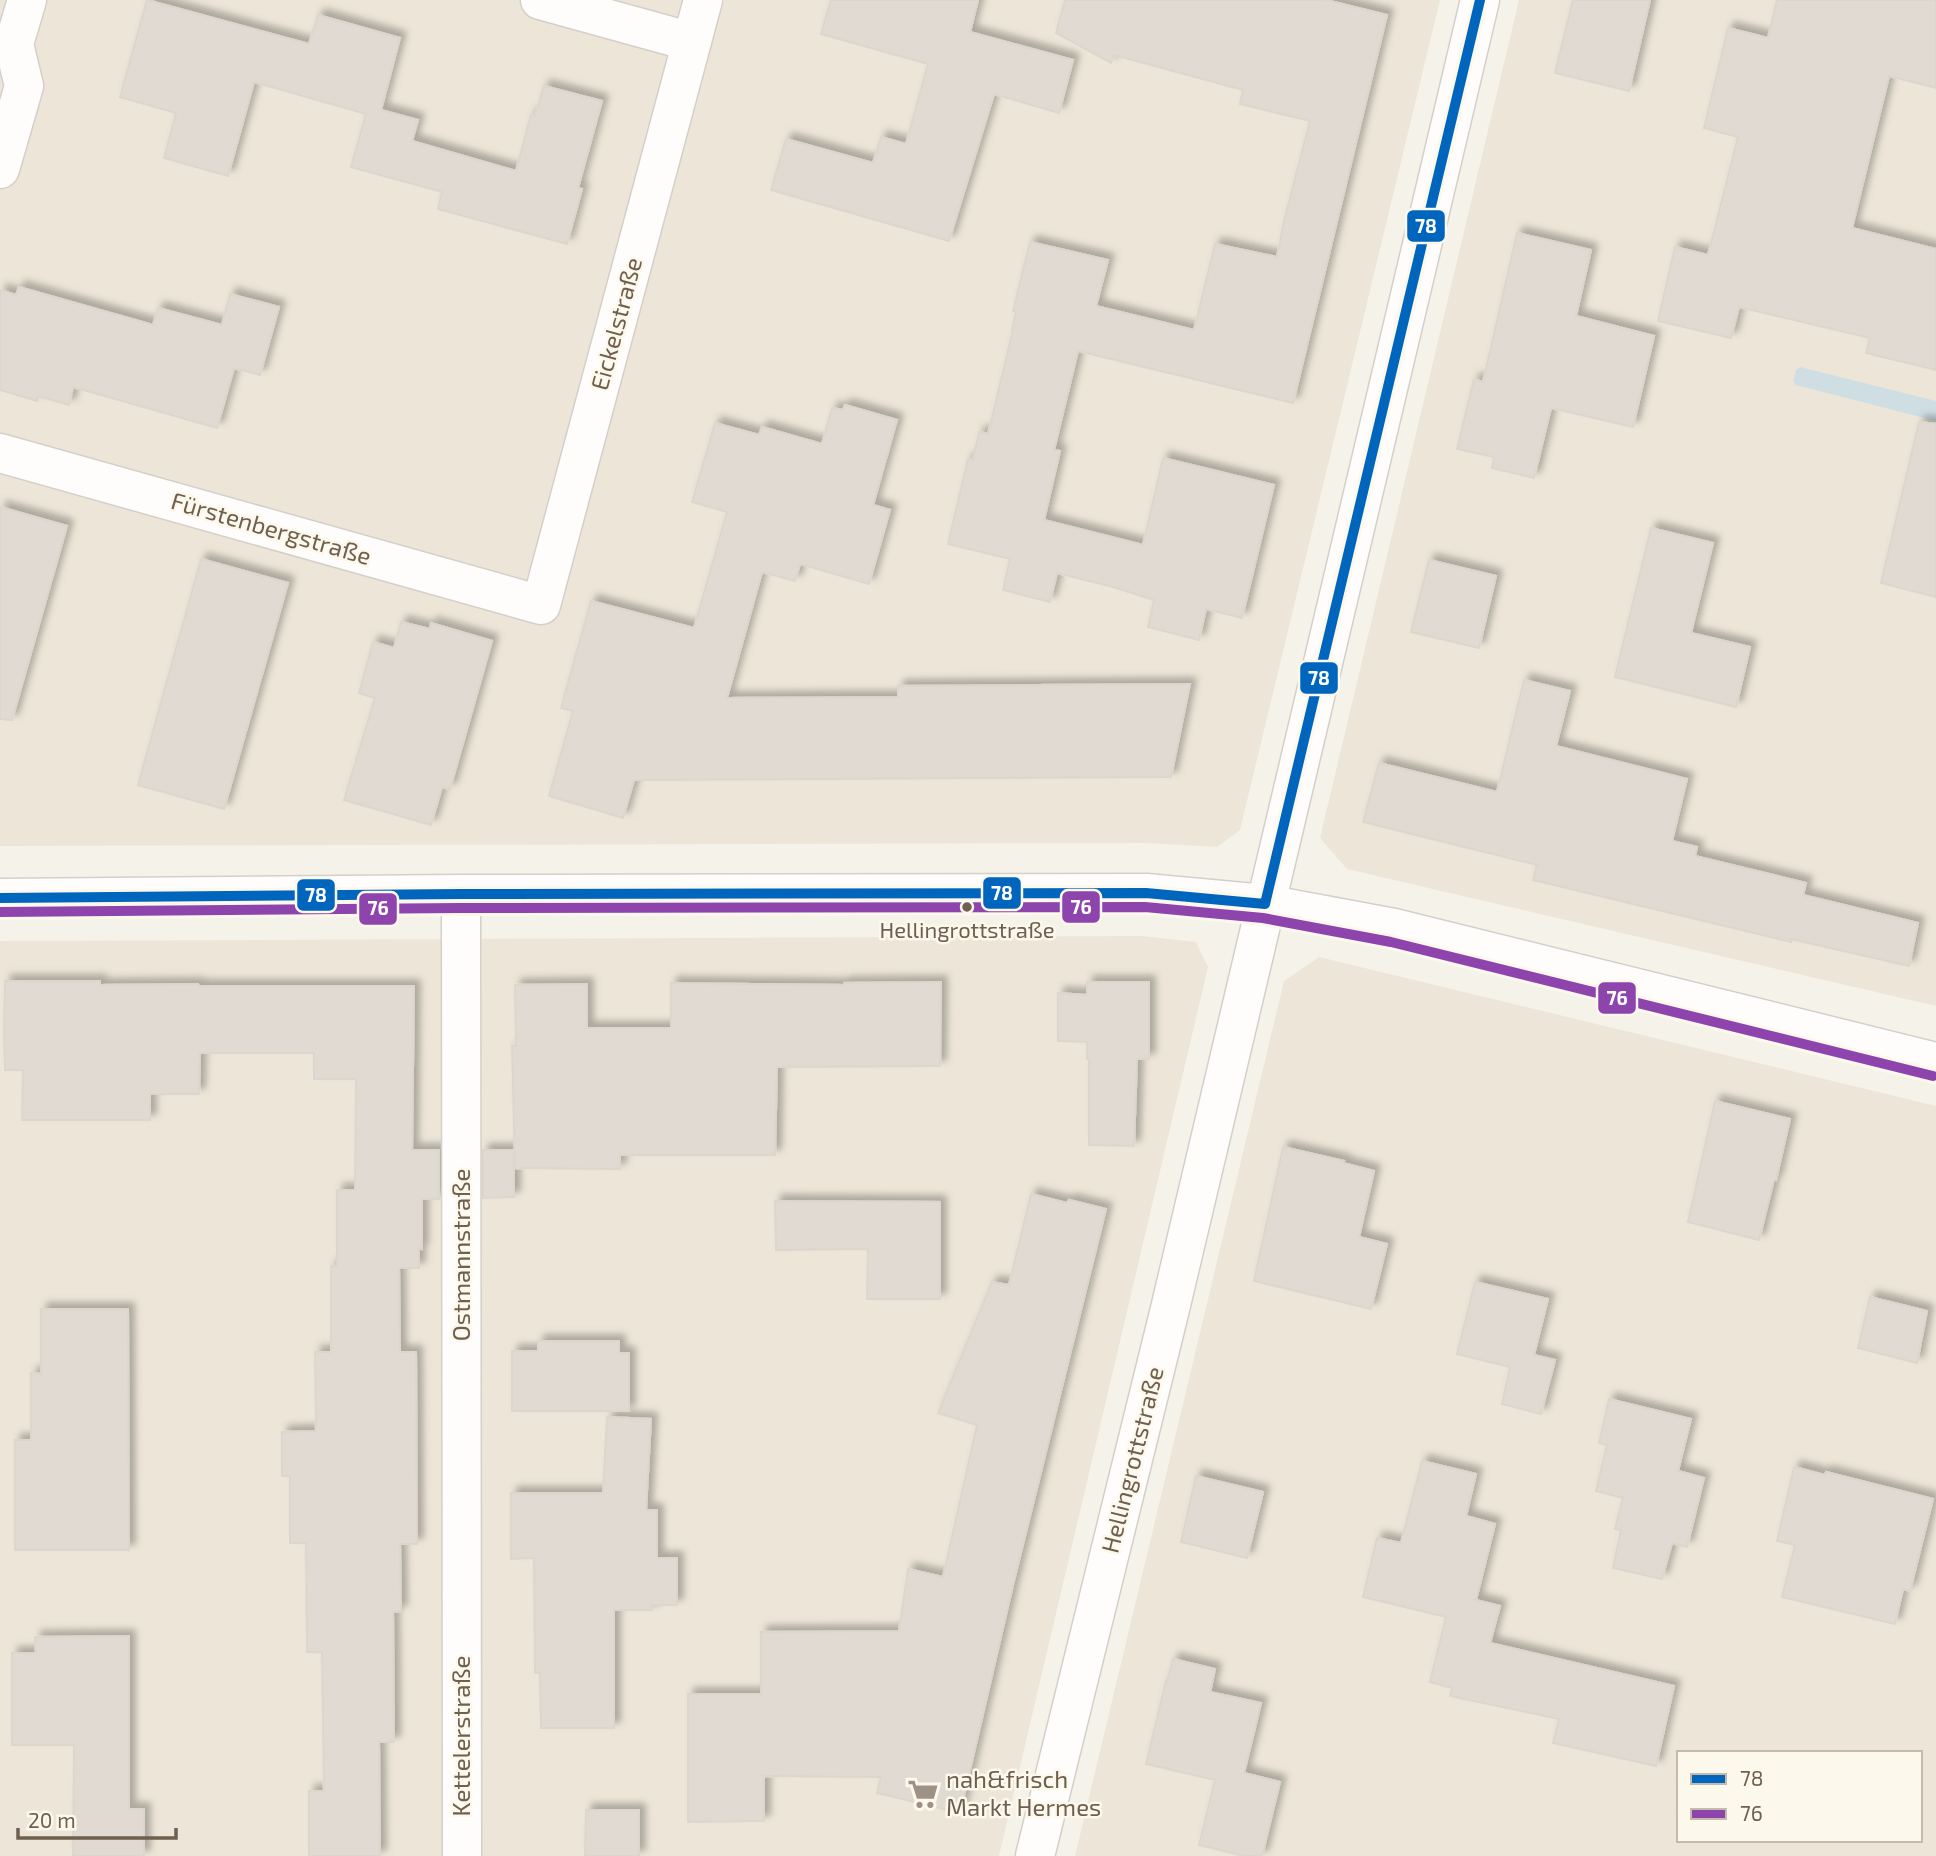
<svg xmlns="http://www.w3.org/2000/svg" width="1936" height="1856" viewBox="0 0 1936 1856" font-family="'Exo 2',sans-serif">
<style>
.residential{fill:#ede6d8;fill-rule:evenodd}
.water{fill:#cedee3}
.building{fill:#e0dad2;stroke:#ddd6cd;stroke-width:2;filter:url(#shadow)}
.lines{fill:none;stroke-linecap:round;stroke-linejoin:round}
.minor-casing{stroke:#d4cfc9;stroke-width:41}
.minor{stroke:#fefdfc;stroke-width:38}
.bus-1-casing{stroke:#fcf8ec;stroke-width:16}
.bus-2-casing{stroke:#fcf8ec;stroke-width:16}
.bus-1{stroke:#0065bd;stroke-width:10}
.bus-2{stroke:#8e44ad;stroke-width:10}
.bus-dot{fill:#6f5f4e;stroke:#fcf8ec;stroke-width:2.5}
.labels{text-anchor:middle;stroke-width:5;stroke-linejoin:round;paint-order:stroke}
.bus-label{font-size:22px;fill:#6f5f4e;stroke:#fcf8ec}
.street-label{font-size:24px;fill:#6f5f4e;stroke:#fcf8ec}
.poi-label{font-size:24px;fill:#6f5f4e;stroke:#fcf8ec;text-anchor:start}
.line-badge{stroke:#fcf8ec;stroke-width:2.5}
.badge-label{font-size:19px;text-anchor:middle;font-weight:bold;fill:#fff}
</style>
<defs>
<filter id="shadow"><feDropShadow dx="6" dy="-6" stdDeviation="3.5" flood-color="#0004"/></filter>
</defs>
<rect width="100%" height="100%" fill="#f5f2ea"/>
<path class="residential" d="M 0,0 L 1440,0 L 1240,830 L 1217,847 L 1146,843 L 0,846 Z
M 1519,0 L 1936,0 L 1936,1006 L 1347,869 L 1320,838 Z
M 1142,936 L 1196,942 L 1208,967 L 999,1856 L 0,1856 L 0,941 Z
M 1319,957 L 1936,1106 L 1936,1856 L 1075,1856 L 1284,981 ZM 1679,1753 L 1920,1753 L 1920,1840 L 1679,1840 Z"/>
<path class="water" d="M 1800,367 L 1936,401 L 1936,421 L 1796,385 L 1793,381 L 1796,370 Z"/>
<path class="building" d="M 147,0 L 309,44 L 318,15 L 400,38 L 381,110 L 418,120 L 412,141 L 516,171 L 531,115 L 535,116 L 544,86 L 602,101 L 578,188 L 582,189 L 567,244 L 438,209 L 442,192 L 351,167 L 366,114 L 254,82 L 228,176 L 164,158 L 176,113 L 120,97 Z
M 831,0 L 978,0 L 970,32 L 1073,60 L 1059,113 L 994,94 L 949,241 L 771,190 L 786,139 L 873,163 L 881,137 L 906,144 L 928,64 L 821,34 Z
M 1065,0 L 1326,0 L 1387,15 L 1293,403 L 1078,351 L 1054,450 L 1060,451 L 1044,520 L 1143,545 L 1163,458 L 1274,485 L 1242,618 L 1206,609 L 1199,640 L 1148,627 L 1154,600 L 1113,587 L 1057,573 L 1050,602 L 1003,590 L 1010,559 L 948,544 L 968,459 L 973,460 L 979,432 L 988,434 L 1013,330 L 1012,330 L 1016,311 L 1013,311 L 1030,242 L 1108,260 L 1096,306 L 1194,330 L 1215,244 L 1277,257 L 1284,221 L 1310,121 L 1240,104 L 1243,90 L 1114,55 L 1111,63 L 1056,33 Z
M 1573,0 L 1650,0 L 1629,91 L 1555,73 Z
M 1777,0 L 1936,0 L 1936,88 L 1889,76 L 1852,228 L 1936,249 L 1936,370 L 1866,353 L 1870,338 L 1739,307 L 1731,338 L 1658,321 L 1675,247 L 1708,255 L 1738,137 L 1704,128 L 1728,28 L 1768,38 Z
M 1517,233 L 1591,250 L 1576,316 L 1654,336 L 1633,427 L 1551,408 L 1534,478 L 1492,468 L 1494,457 L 1457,449 L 1474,379 L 1483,382 Z
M 19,287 L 153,325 L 158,308 L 222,325 L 230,294 L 279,307 L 260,375 L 234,368 L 217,428 L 73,387 L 69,405 L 38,396 L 37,401 L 0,390 L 0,290 L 16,295 Z
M 845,405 L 897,420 L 873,505 L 890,510 L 869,584 L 800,564 L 795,581 L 762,572 L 727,698 L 898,697 L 898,686 L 1190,684 L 1171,777 L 634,780 L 623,818 L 549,796 L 573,711 L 561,708 L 591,601 L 694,628 L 727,512 L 692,502 L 715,423 L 759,435 L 762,427 L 822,444 L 832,408 L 843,410 Z
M 1919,422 L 1936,424 L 1936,597 L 1881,583 Z
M 0,507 L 67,526 L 12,720 L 0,719 Z
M 1651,528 L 1713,543 L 1691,633 L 1750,647 L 1736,707 L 1615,677 Z
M 201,559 L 288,583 L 224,809 L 138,785 Z
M 1429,560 L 1496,576 L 1479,648 L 1411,632 Z
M 401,622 L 430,629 L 431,623 L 492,641 L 450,789 L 442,787 L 431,825 L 344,800 L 375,698 L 359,693 L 373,642 L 394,648 Z
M 1524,680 L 1570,691 L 1556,746 L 1687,779 L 1672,841 L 1697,847 L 1695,856 L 1806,883 L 1803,895 L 1918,923 L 1909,966 L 1791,939 L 1791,942 L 1533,880 L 1537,865 L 1363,822 L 1379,763 L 1497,792 Z
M 5,981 L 100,981 L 100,985 L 198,984 L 199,986 L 414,986 L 412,1150 L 439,1150 L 439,1199 L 422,1199 L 422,1249 L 419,1248 L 419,1268 L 399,1268 L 400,1352 L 416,1352 L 417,1544 L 400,1544 L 401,1611 L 393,1612 L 394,1742 L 379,1742 L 380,1856 L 309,1856 L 309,1791 L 324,1791 L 322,1652 L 307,1652 L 306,1543 L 290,1543 L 290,1476 L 282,1476 L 282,1432 L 316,1431 L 315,1352 L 331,1352 L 331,1266 L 337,1266 L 337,1190 L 355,1190 L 356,1079 L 314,1079 L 314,1053 L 200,1053 L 199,1094 L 150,1094 L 150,1120 L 22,1120 L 23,1070 L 5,1070 L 4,1033 Z
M 941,982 L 940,1066 L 777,1067 L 775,1155 L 620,1155 L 620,1169 L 515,1168 L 512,1046 L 516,1046 L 515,985 L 587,984 L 587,1028 L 671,1028 L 671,983 L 844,985 L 844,983 Z
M 1087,982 L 1149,982 L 1149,1059 L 1137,1059 L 1134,1146 L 1089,1145 L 1089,1059 L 1087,1059 L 1087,1042 L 1058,1041 L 1058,993 L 1087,995 Z
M 1715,1101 L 1790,1119 L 1776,1180 L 1774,1179 L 1759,1240 L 1688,1222 Z
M 1283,1147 L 1344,1161 L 1343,1163 L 1374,1171 L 1359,1237 L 1387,1244 L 1371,1309 L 1254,1281 Z
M 483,1150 L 514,1150 L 514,1197 L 483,1198 Z
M 1031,1194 L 1067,1203 L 1069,1200 L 1106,1209 L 1013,1585 L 960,1813 L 877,1793 L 881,1777 L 764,1776 L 764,1821 L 688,1822 L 688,1694 L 761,1694 L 761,1632 L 899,1631 L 908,1569 L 943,1577 L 977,1425 L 938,1413 L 992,1282 L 1009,1285 Z
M 775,1201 L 940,1202 L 940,1299 L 867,1299 L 868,1249 L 776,1250 Z
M 1475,1282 L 1548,1299 L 1534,1355 L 1555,1360 L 1541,1414 L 1502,1404 L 1510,1367 L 1457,1354 Z
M 1870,1297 L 1927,1311 L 1917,1363 L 1858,1348 Z
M 41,1309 L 128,1309 L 129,1550 L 15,1550 L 15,1440 L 31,1440 L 31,1373 L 41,1374 Z
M 538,1341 L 619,1341 L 619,1353 L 629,1353 L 629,1411 L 512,1411 L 512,1351 L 538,1351 Z
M 1609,1399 L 1691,1419 L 1678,1471 L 1704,1478 L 1687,1547 L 1672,1543 L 1662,1579 L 1613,1568 L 1621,1530 L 1615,1529 L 1623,1498 L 1596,1491 L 1607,1445 L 1599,1443 Z
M 607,1417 L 651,1419 L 646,1510 L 657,1510 L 657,1558 L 677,1558 L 677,1605 L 652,1605 L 652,1610 L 614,1610 L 614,1728 L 541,1728 L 540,1673 L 535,1673 L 534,1558 L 511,1559 L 511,1493 L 603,1493 Z
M 1422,1461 L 1476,1474 L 1466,1516 L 1495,1524 L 1476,1600 L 1500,1606 L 1490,1643 L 1674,1686 L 1656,1766 L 1553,1743 L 1559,1719 L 1450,1696 L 1452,1688 L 1430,1682 L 1446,1617 L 1363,1597 L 1377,1538 L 1401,1543 Z
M 1794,1467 L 1825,1475 L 1826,1472 L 1933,1499 L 1910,1591 L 1903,1589 L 1895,1624 L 1782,1597 L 1795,1545 L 1777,1541 Z
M 1196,1476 L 1263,1492 L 1247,1558 L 1181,1542 Z
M 129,1636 L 129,1809 L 144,1809 L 144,1856 L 73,1856 L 74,1745 L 12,1745 L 12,1653 L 36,1653 L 35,1637 Z
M 1173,1659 L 1215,1669 L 1210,1692 L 1261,1703 L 1244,1773 L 1280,1782 L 1262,1856 L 1244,1856 L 1199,1845 L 1215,1780 L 1146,1764 L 1166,1681 L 1167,1681 Z
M 586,1810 L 639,1810 L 639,1856 L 585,1856 Z"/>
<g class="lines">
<g class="minor-casing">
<path id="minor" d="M 540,0 L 692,42
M 0,169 L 24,86 L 14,44 L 27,0
M 0,453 L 541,605 L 703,0
M 461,894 L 462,1856
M 0,898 L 461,894 L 1146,893 L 1265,904 L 1394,928 L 1936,1062
M 1035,1856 L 1170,1309 L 1480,0"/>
</g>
<use href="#minor" class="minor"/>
<g class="bus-1-casing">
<path id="bus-1" d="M 0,898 L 461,894 L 1146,893 L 1265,904
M 1265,904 L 1480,0"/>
</g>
<g class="bus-2-casing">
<path id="bus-2" d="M 0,912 L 461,908 L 1145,907 L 1263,918 L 1391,942 L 1933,1076"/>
</g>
<use href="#bus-1" class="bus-1"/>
<use href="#bus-2" class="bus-2"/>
</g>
<defs>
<g id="supermarket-bare" transform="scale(2.415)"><path d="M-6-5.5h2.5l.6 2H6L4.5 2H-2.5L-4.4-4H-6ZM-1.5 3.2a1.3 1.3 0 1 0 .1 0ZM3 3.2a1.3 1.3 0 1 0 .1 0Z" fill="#9e9285" stroke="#fcf8ec" stroke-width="2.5" paint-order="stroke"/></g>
</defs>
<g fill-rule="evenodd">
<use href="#supermarket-bare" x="923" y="1794"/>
</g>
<circle class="bus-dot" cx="967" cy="907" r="6"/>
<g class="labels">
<g class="bus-label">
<text x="967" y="938">Hellingrottstraße</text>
</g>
<g class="street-label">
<text transform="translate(617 324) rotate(-75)" y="8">Eickelstraße</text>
<text transform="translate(271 529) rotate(16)" y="8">Fürstenbergstraße</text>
<text transform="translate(462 1255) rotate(-90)" y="8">Ostmannstraße</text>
<text transform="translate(1133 1460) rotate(-76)" y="8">Hellingrottstraße</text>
<text transform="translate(462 1736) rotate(-90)" y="8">Kettelerstraße</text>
</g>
<g class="poi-label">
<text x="946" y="1788">nah&amp;frisch<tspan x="946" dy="28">Markt Hermes</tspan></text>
</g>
</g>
<g class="line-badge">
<rect x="1406" y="209" width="40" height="34" rx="7" fill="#0065bd"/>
<rect x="1299" y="661" width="40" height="34" rx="7" fill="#0065bd"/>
<rect x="982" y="876" width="40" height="34" rx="7" fill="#0065bd"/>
<rect x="296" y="878" width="40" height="34" rx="7" fill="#0065bd"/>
<rect x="1061" y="890" width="40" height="34" rx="7" fill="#8e44ad"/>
<rect x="358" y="892" width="40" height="34" rx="7" fill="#8e44ad"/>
<rect x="1597" y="981" width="40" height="34" rx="7" fill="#8e44ad"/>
</g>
<g class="badge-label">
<text x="1426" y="233">78</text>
<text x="1319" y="685">78</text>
<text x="1002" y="900">78</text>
<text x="316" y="902">78</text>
<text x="1081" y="914">76</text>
<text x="378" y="915">76</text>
<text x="1617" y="1005">76</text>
</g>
<rect x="1677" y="1751" width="245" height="91" fill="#fcf8ec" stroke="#c4bbad" stroke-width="2"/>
<rect x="1691" y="1774" width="35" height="10" fill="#0065bd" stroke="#c4bbad" stroke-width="2"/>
<text x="1740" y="1786" font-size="21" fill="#6f5f4e">78</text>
<rect x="1691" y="1809" width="35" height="10" fill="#8e44ad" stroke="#c4bbad" stroke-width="2"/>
<text x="1740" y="1821" font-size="21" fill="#6f5f4e">76</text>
<path d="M18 1828v10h158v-10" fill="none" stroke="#6f5f4e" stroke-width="3.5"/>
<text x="28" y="1828" font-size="21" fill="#6f5f4e" stroke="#fcf8ec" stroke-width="5" paint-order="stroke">20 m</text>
</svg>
